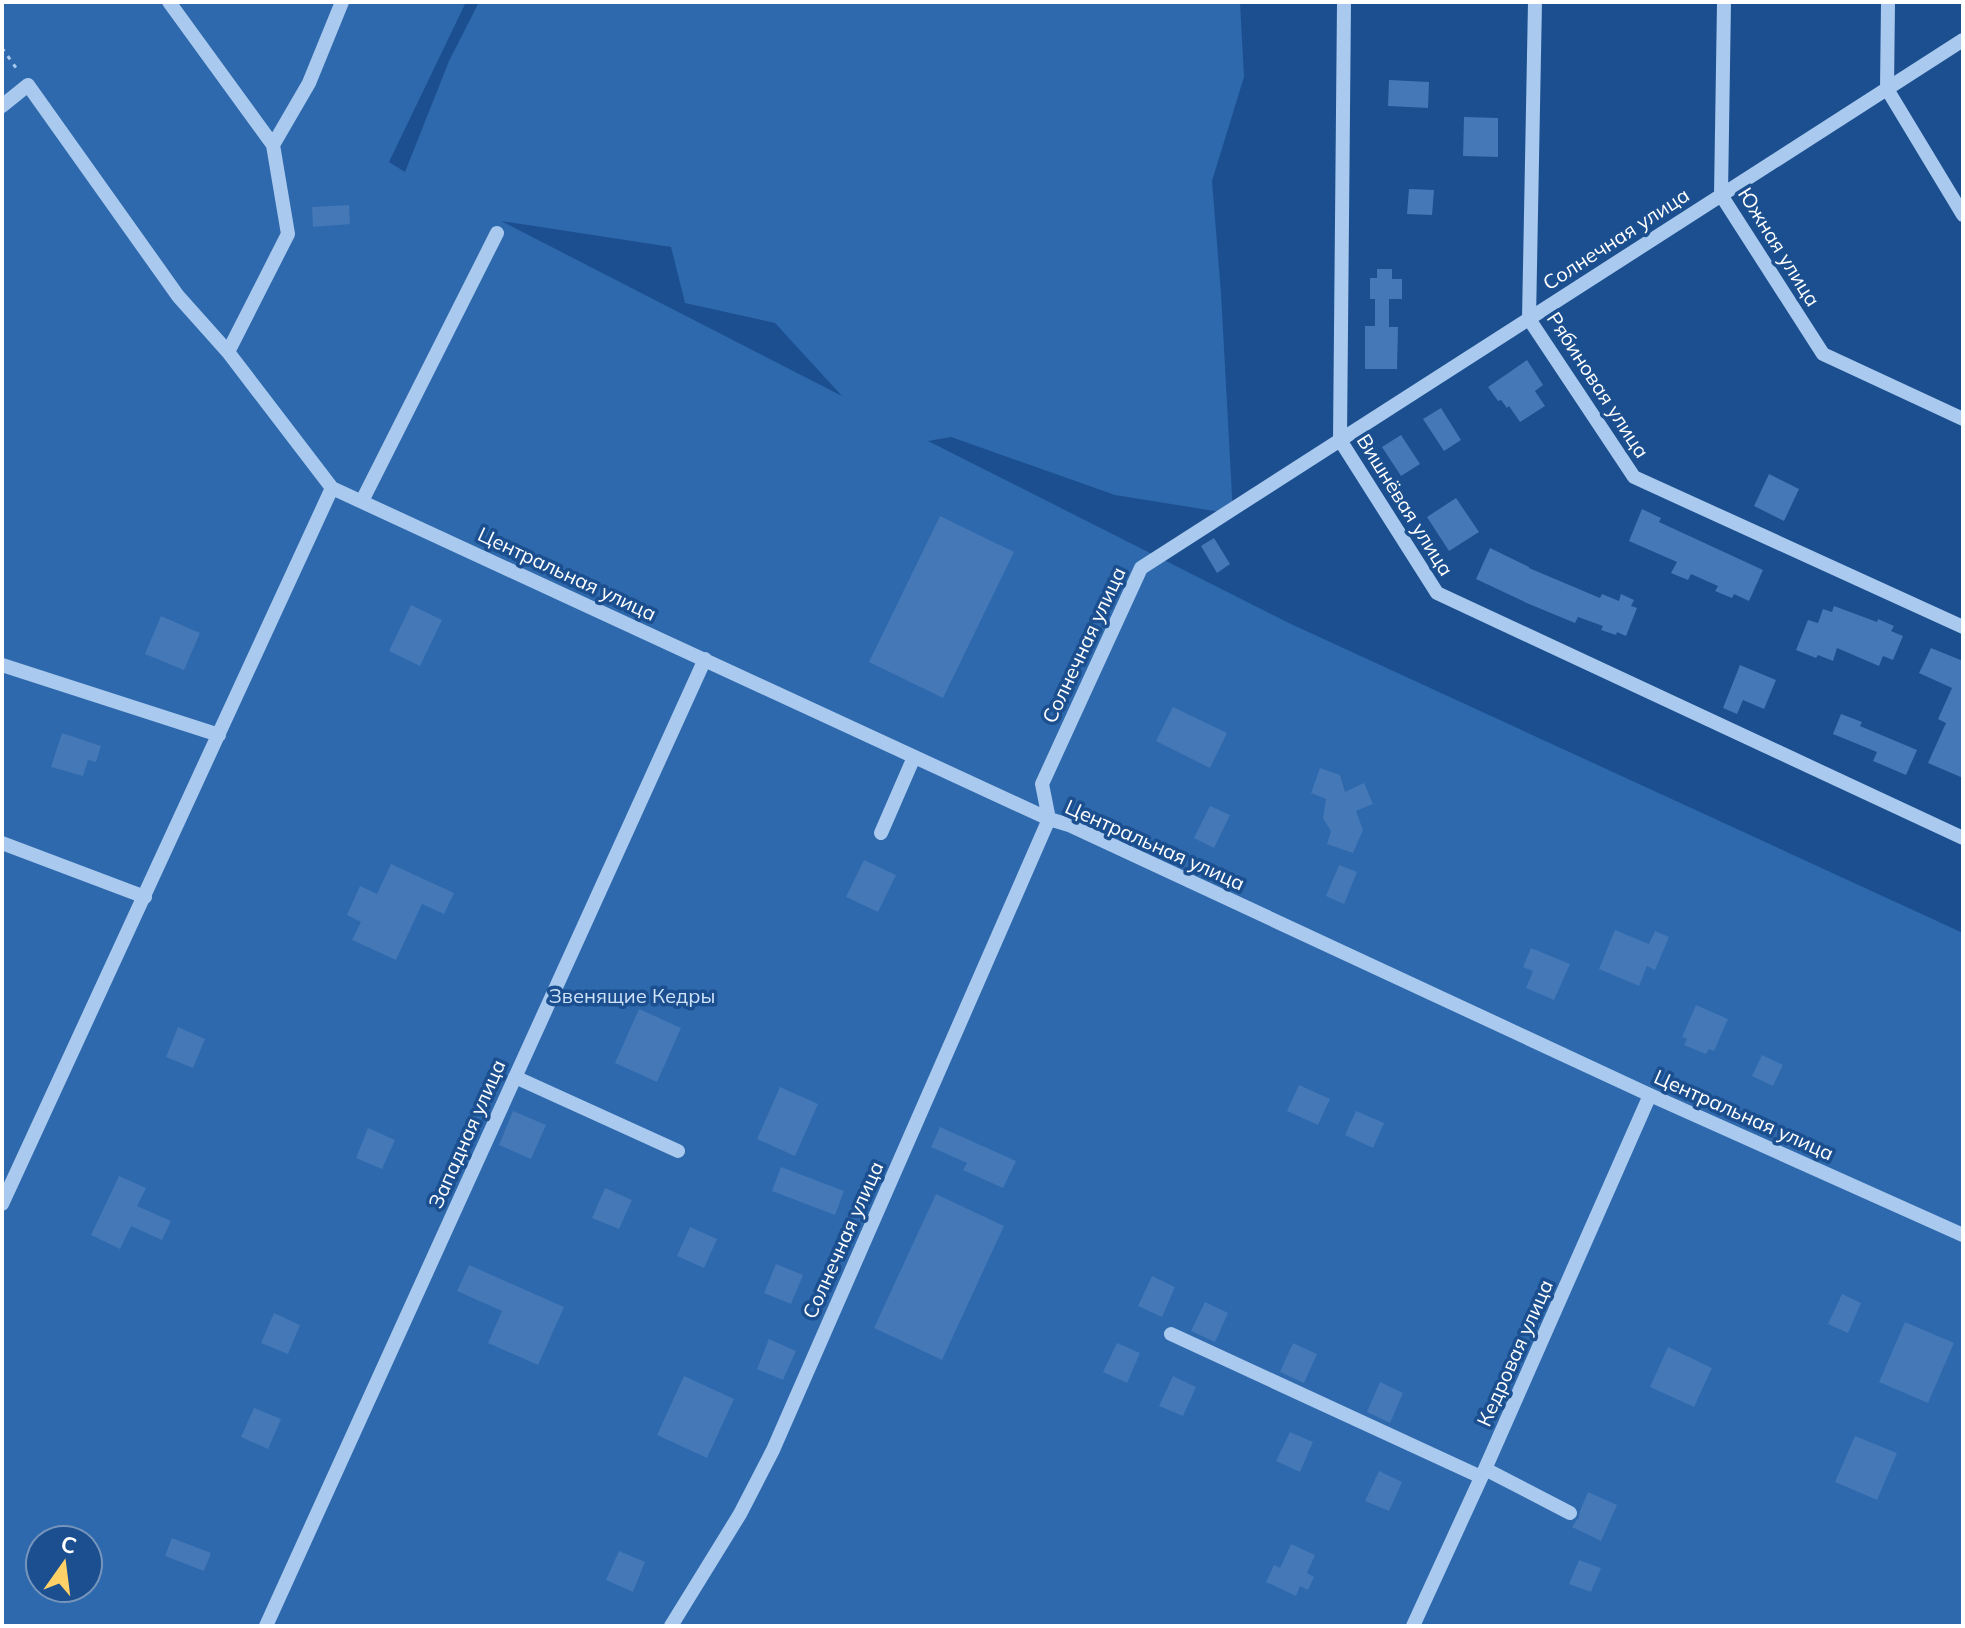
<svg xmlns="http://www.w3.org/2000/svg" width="1965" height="1628" viewBox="0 0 1965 1628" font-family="Mulish,sans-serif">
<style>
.green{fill:#2e69ad;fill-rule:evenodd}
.building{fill:#4478b7}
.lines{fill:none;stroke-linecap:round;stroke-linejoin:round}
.path{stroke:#a9c9ee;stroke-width:3;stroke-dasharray:4 6;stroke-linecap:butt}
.minor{stroke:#a9c9ee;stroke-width:14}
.labels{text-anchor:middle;stroke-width:7;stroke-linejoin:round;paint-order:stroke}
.street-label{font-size:20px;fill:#fff;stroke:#1b4f8f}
.park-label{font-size:20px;fill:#cfe3fa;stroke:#1b4f8f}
</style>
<rect width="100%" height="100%" fill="#1b4f8f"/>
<path class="green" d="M 2,2 L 466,2 L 389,162 L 405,172 L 449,61 L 479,2 L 1240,2 L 1244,77 L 1212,181 L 1221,293 L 1233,514 L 1115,495 L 951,437 L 928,441 L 1291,624 L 1963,933 L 1963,1626 L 2,1626 ZM 501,221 L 671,247 L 685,303 L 775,323 L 842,396 ZM 40,1540 L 88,1540 L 88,1588 L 40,1588 Z"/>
<path class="building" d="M 1389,80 L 1429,82 L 1428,108 L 1388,106 Z
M 1464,117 L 1498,118 L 1498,157 L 1463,156 Z
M 1409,189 L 1434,190 L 1432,215 L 1407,214 Z
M 349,205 L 350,224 L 313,227 L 312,207 Z
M 1377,269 L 1392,269 L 1392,279 L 1402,279 L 1402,299 L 1389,299 L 1389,327 L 1398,327 L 1397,369 L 1365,369 L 1365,326 L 1375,326 L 1375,299 L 1370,299 L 1370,278 L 1377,278 Z
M 1527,360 L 1543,385 L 1535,391 L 1545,406 L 1520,422 L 1509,406 L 1507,408 L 1501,400 L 1498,401 L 1488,387 Z
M 1441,408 L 1461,440 L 1444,451 L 1423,419 Z
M 1401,435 L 1420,464 L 1401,476 L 1382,447 Z
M 1769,474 L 1799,489 L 1784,521 L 1754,506 Z
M 1456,498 L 1479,532 L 1449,551 L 1427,517 Z
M 1642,509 L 1661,518 L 1659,522 L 1763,570 L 1749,601 L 1734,594 L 1732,598 L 1715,591 L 1718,586 L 1691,574 L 1688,580 L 1671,573 L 1677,562 L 1629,541 Z
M 940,516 L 1014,552 L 943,698 L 869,662 Z
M 1214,538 L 1230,564 L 1217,573 L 1201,546 Z
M 1490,548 L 1529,567 L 1529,568 L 1600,598 L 1602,594 L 1619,601 L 1621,594 L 1634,600 L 1631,606 L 1637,608 L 1626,636 L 1617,632 L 1616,635 L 1601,630 L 1603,626 L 1578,617 L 1575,623 L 1529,604 L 1476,579 Z
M 411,605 L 442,620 L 420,666 L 389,651 Z
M 1834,606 L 1877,622 L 1878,619 L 1894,626 L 1891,631 L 1903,636 L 1893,660 L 1883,656 L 1879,666 L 1837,648 L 1833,661 L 1818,655 L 1816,658 L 1796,650 L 1808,620 L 1818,623 L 1823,609 L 1832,612 Z
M 161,616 L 200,633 L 184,670 L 145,654 Z
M 1931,648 L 1963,661 L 1963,778 L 1928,763 L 1946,723 L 1938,719 L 1952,688 L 1919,673 Z
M 1740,665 L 1776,680 L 1764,709 L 1743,700 L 1737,714 L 1723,708 Z
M 1173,707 L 1227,733 L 1210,768 L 1156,741 Z
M 1841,714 L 1862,722 L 1860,726 L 1917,750 L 1906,775 L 1873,761 L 1877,752 L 1833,734 Z
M 62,733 L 101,746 L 96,762 L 88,760 L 83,776 L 51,767 Z
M 1320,768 L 1340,775 L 1345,792 L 1364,783 L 1373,804 L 1356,811 L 1363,830 L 1353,853 L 1327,844 L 1331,831 L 1323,818 L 1326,799 L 1311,793 Z
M 1210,806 L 1230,815 L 1214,848 L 1194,838 Z
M 864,860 L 896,875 L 878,912 L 846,897 Z
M 391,864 L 454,893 L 444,914 L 422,904 L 396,960 L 352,940 L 361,922 L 347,915 L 360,886 L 377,894 Z
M 1339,865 L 1357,872 L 1344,904 L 1326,896 Z
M 1615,930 L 1649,944 L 1655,931 L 1669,937 L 1655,970 L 1647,966 L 1639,986 L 1599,969 Z
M 1531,948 L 1570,964 L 1554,1000 L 1526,988 L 1533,971 L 1523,967 Z
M 1696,1005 L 1728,1019 L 1714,1051 L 1709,1049 L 1706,1054 L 1684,1045 L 1687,1039 L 1682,1037 Z
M 639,1009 L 681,1028 L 657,1082 L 615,1063 Z
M 178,1027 L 205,1039 L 193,1068 L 166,1057 Z
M 1762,1055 L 1783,1065 L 1773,1086 L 1752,1076 Z
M 1299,1085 L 1330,1099 L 1318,1125 L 1287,1111 Z
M 780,1087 L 818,1104 L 795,1156 L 757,1139 Z
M 513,1111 L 546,1125 L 531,1159 L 499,1145 Z
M 1356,1111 L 1384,1123 L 1373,1148 L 1345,1135 Z
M 940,1127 L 1016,1161 L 1003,1188 L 963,1170 L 967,1163 L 931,1147 Z
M 368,1128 L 395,1140 L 382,1169 L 356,1158 Z
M 781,1167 L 844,1191 L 835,1215 L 772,1191 Z
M 119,1176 L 146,1188 L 137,1206 L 171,1221 L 162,1240 L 131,1226 L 120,1249 L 91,1235 Z
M 605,1188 L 632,1200 L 619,1229 L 592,1218 Z
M 936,1194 L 1004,1226 L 942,1360 L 874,1328 Z
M 690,1227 L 717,1239 L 704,1268 L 677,1256 Z
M 776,1264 L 803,1275 L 791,1304 L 764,1293 Z
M 469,1265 L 564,1307 L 538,1365 L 488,1343 L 502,1311 L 457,1291 Z
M 1152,1276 L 1175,1287 L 1162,1317 L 1138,1306 Z
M 1842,1294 L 1861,1303 L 1848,1333 L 1828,1324 Z
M 1205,1302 L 1228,1313 L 1215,1342 L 1191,1331 Z
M 274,1313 L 300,1325 L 288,1354 L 261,1343 Z
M 1905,1322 L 1954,1343 L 1928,1403 L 1879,1382 Z
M 769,1339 L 796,1351 L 783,1380 L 757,1369 Z
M 1117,1343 L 1140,1353 L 1127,1383 L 1103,1372 Z
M 1293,1343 L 1317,1354 L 1304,1383 L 1280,1372 Z
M 1668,1347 L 1712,1368 L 1694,1407 L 1650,1387 Z
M 684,1376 L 734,1399 L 707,1458 L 657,1435 Z
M 1173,1376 L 1196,1387 L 1183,1416 L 1159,1406 Z
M 1380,1382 L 1403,1393 L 1390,1423 L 1367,1412 Z
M 254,1408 L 281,1419 L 268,1449 L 241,1437 Z
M 1290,1432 L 1313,1442 L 1300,1472 L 1276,1461 Z
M 1855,1436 L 1897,1453 L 1877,1500 L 1835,1482 Z
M 1379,1471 L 1402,1482 L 1389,1511 L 1365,1501 Z
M 1588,1492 L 1617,1505 L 1601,1541 L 1572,1527 L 1579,1517 L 1580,1511 Z
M 172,1538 L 211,1553 L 204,1571 L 165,1556 Z
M 1291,1544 L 1315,1555 L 1307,1573 L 1314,1577 L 1308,1590 L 1300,1586 L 1296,1596 L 1266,1582 L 1274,1565 L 1280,1568 Z
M 619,1551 L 645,1562 L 633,1592 L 606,1580 Z
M 1579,1560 L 1601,1568 L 1591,1592 L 1569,1584 Z"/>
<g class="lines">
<path class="path" d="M 2,48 L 19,72"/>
<path class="minor" d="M 169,2 L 273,145 L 288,234 L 228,352 L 332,488 L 1049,819 L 1069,825 L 1650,1095 L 1963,1235
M 1344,2 L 1340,440 L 1437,593 L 1963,838
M 1535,2 L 1529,319 L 1634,477 L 1963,627
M 1724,2 L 1721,195 L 1823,354 L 1963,419
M 1888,2 L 1887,89 L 1963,215
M 2,106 L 28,85 L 178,296 L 228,352
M 273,145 L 309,83 L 342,2
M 362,501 L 497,233
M 2,665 L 219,735
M 881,833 L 914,757
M 2,843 L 145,897
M 515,1077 L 678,1151
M 2,1204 L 332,488
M 1171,1334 L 1481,1477
M 1485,1469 L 1570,1513
M 266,1626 L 705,659
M 671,1626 L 740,1514 L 773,1450 L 1049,819 L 1042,784 L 1141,568 L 1963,40
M 1413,1626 L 1485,1469 L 1650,1095"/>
</g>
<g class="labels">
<g class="street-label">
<text transform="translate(1616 239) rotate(-33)" y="7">Солнечная улица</text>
<text transform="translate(1779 247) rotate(58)" y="7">Южная улица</text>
<text transform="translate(1598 385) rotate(57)" y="7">Рябиновая улица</text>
<text transform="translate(1405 505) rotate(58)" y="7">Вишнёвая улица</text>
<text transform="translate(567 574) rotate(25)" y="7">Центральная улица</text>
<text transform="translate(1084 645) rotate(-65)" y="7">Солнечная улица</text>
<text transform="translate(1155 845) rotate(24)" y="7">Центральная улица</text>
<text transform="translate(1744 1115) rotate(24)" y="7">Центральная улица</text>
<text transform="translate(467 1134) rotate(-66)" y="7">Западная улица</text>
<text transform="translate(843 1240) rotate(-66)" y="7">Солнечная улица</text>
<text transform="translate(1515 1353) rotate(-66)" y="7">Кедровая улица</text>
</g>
<g class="park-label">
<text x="632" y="1003">Звенящие Кедры</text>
</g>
</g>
<rect width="1965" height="1628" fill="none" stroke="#ffffff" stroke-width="8"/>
<g transform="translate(64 1564) rotate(14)"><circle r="38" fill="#1b4f8f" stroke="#7695bc" stroke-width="2"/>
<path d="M0-6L14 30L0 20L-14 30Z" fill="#ffd166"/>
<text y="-12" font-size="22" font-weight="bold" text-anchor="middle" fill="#ffffff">С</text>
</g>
</svg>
